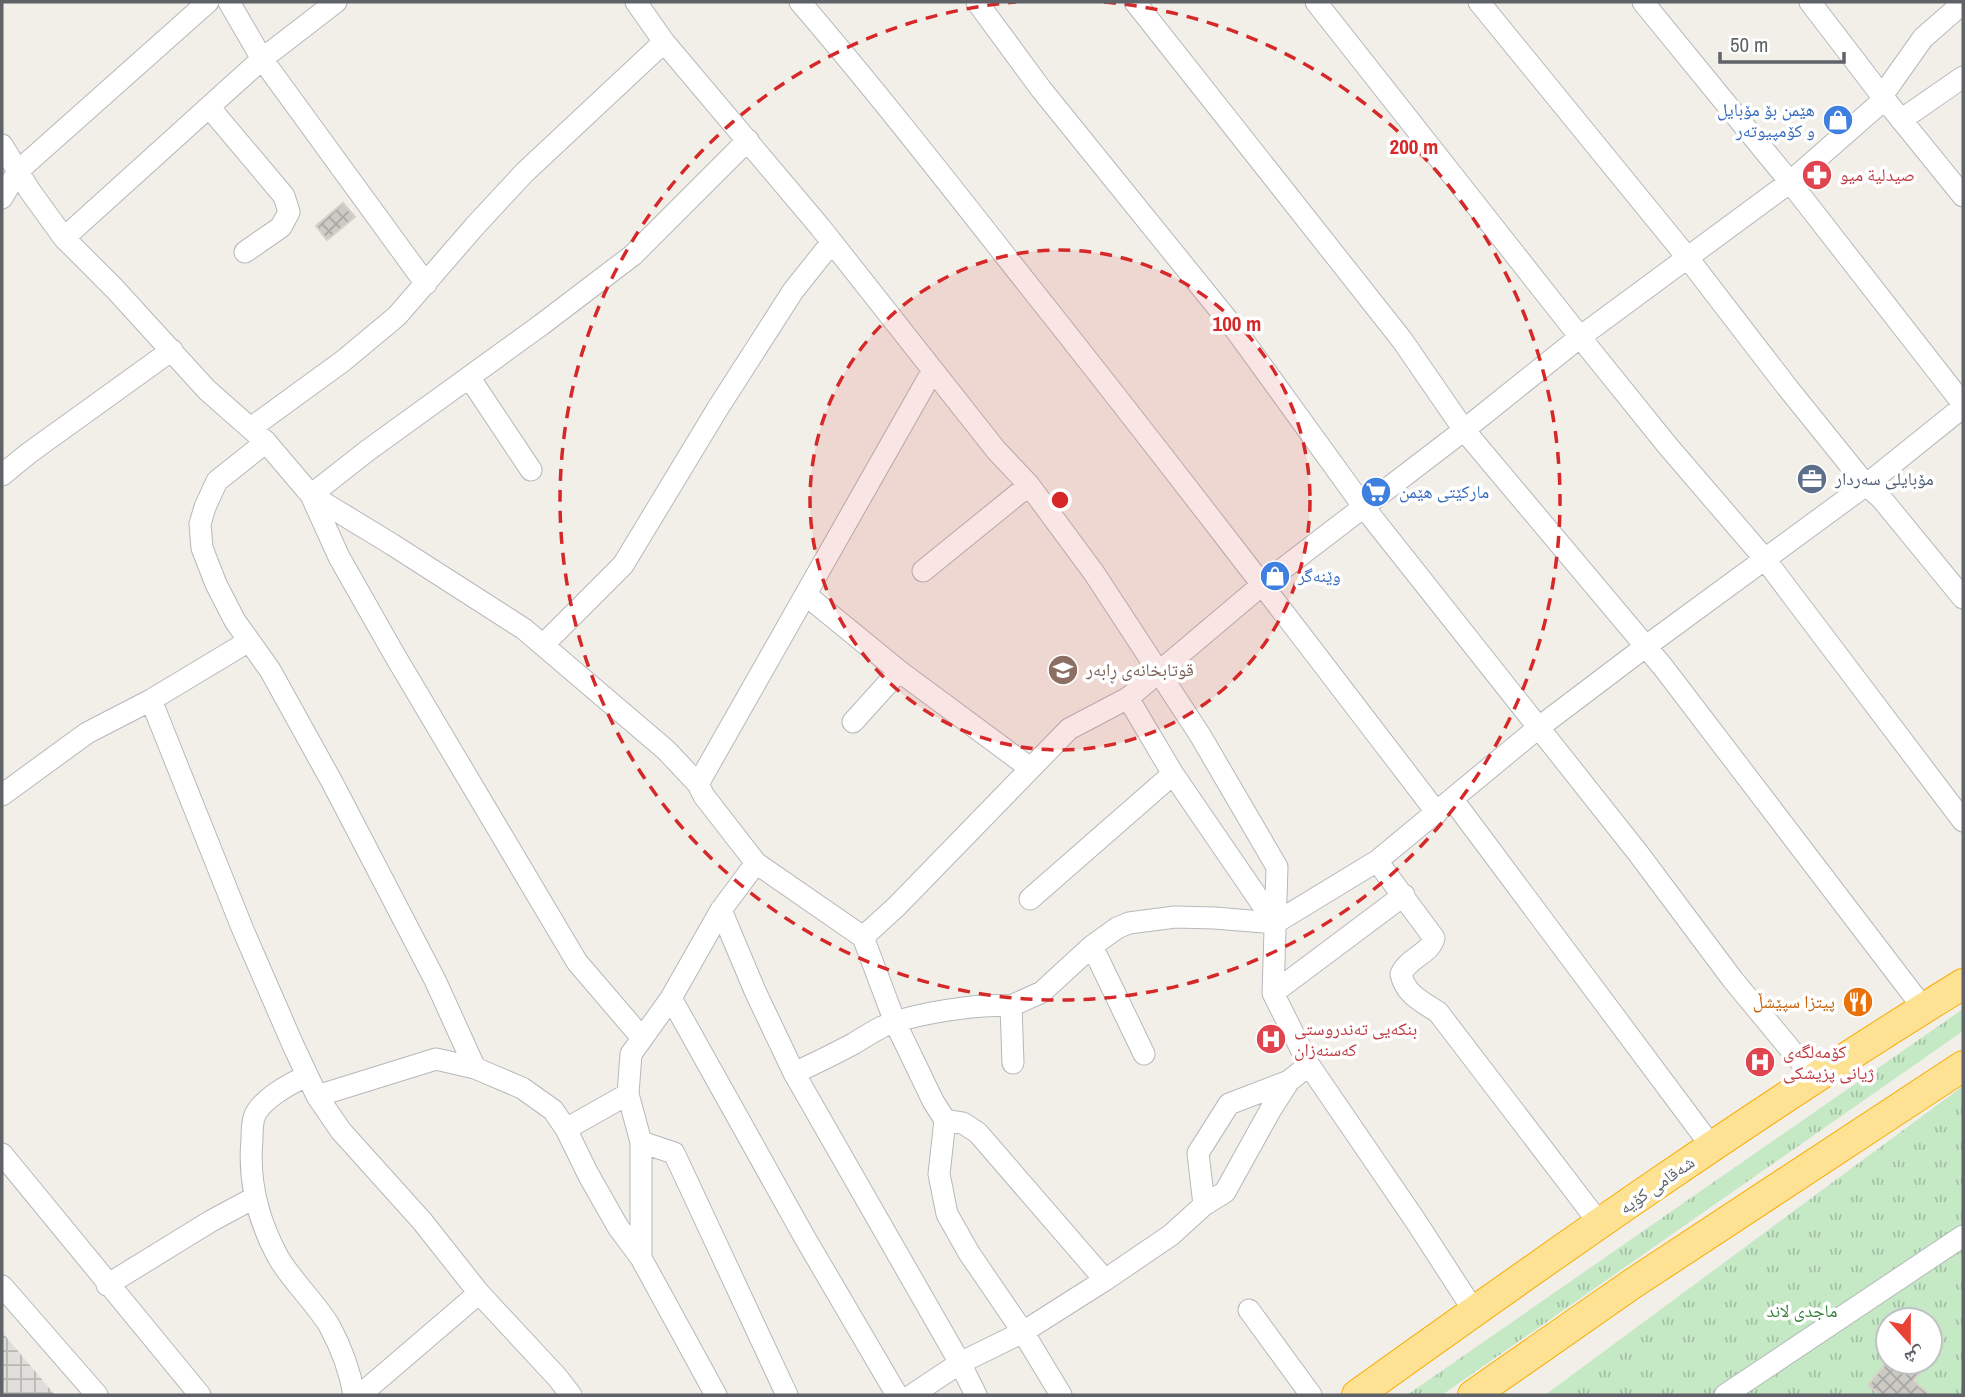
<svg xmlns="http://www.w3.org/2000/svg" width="1965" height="1397" viewBox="0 0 1965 1397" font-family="'Archivo Narrow','Noto Naskh Arabic',sans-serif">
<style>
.industrial{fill:url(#industrial-grid)}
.park{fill:url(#park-tufts);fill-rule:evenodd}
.building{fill:url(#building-cross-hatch);stroke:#d6d1c6;stroke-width:2}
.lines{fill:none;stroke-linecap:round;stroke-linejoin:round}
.minor-casing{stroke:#b5b8bc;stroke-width:23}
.highway-casing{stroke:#f9ab00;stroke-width:32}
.minor{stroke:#fff;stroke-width:21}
.highway{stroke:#fde293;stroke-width:30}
.ring{fill:none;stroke:#d62828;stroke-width:3.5;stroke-dasharray:12 9}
.labels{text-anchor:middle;stroke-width:7;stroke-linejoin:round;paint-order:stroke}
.shop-label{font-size:18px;fill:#366cbe;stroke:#fff;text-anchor:start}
.health-label{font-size:18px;fill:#be3a42;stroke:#fff;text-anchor:start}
.service-label{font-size:18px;fill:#4e5e75;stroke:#fff;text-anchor:start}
.education-label{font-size:18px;fill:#785e54;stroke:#fff;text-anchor:start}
.food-label{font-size:18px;fill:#c56008;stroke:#fff;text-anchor:end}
.street-label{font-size:18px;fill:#5f6368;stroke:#fff}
.park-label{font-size:18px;fill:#348238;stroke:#fff}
.centre{fill:#d62828;stroke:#fff;stroke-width:3.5}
.ring-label{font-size:21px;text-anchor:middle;font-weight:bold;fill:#d62828;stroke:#fff;stroke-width:7;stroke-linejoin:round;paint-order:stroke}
</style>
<defs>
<pattern id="industrial-grid" width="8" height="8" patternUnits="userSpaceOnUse" patternTransform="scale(1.75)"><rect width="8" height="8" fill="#e0deda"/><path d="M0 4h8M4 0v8" fill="none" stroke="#b9b8b5"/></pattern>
<pattern id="park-tufts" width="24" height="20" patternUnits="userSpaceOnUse" patternTransform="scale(1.75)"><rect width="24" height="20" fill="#c5e8c5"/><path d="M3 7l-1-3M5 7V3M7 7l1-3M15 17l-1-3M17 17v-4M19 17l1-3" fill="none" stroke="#a3c0a4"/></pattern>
<pattern id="building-cross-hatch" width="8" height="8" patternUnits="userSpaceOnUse" patternTransform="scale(1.75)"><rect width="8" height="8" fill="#cccac5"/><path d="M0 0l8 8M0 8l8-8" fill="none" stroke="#a9a8a4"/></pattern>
</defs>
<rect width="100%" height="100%" fill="#f1efe8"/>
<path class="industrial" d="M 2,1332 L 55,1395 L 2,1395 Z"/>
<path class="park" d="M 1963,1009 L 1963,1031 L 1442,1395 L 1407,1395 Z
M 1963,1086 L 1963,1395 L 1545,1395 ZM 1888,1320 L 1930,1320 L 1930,1362 L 1888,1362 Z"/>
<path class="building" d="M 343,203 L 355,217 L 327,240 L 316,226 Z
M 1888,1361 L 1929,1362 L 1913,1381 L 1930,1395 L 1880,1395 L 1868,1385 Z"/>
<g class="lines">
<g class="minor-casing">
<path id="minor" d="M 229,2 L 262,59 L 426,284
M 636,2 L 664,42 L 820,227 L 996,450 L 1029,485 L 1094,573 L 1200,735 L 1277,867 L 1273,993 L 1309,1065 L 1415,1220 L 1474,1311
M 800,2 C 878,93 952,188 1026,282 C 1165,457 1301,635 1437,813
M 977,2 L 1041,89 L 1235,329 L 1363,506 L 1638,853 L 1733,980 L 1815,1079
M 1135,2 L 1402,340 L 1464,430 L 1663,667 L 1924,1009
M 1316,2 L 1580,337 L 1667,445 L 1764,558 L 1963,821
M 1479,2 L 1687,257 L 1787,387 L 1866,485 L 1881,498 L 1963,598
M 1643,2 L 1790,182 L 1963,404
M 1810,2 L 1882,96 L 1963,196
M 209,107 L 284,196 L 289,212 L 281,227 L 245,252
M 1901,120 L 1963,77
M 2,145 L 30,191 L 64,238 L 114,288 L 207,390 L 266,442 L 311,495 L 393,545 L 524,629 L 666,750 L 698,784 L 704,796 L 756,863 L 863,937 L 895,1022 L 933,1101 L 945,1120 L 963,1123 L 978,1133 L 1105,1280 L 1171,1235 L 1204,1205 L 1225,1192 L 1271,1109 L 1289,1081 L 1309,1065
M 2,198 L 18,171 L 208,2
M 64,238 L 262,59 L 336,2
M 469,377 L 531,470
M 251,428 L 343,361 L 397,316 L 474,227 L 524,173 L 664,42
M 266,442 L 217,481 L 205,507 L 200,524 L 202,548 L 216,584 L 235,621 L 270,670 L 332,782 L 435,980 L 475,1068
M 2,475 L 29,453 L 172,350
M 923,571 L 1029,485
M 806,595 L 899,671 L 1030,768
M 543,645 L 623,565 L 718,408 L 793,291 L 832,242
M 1128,698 L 1173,774 L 1275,923
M 151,700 L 243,930 L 293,1045 L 317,1096 L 341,1131 L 422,1221 L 479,1293 L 557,1377 L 571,1395
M 853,722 L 899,671
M 698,784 L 933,370
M 2,795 L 87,733 L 151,700 L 249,641
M 1453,800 L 1712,1147
M 1377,861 L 1434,938 C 1431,953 1408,958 1401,974 C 1405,994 1422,1002 1438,1012 L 1600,1224
M 1030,899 L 1173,774
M 721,910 L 755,991 L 794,1073 L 960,1363 L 976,1395
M 863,937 L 896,907 L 1069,729 L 1128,698 L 1263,584 L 1464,430 L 1580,337 L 1790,182 L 1878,105 L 1882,96 L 1923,38 L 1963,3
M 1092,946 L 1144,1054
M 1273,993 L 1404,895
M 671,998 L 805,1238 L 897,1395
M 642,1038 L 577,962 L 394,654 L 339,557 L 311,495 L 367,451 L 541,325 L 633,255 L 748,140
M 1013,1063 L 1011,1006 L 1042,992 L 1092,946 L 1117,928 L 1129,923 L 1175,917 L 1215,918 L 1275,923 L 1377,861 L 1538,728 L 1645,647 L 1866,485 L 1963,407
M 794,1073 C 814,1064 834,1054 853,1044 C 863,1038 872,1032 882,1027 C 911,1014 979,1003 1011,1006
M 307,1076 C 291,1083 259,1100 254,1118 C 252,1124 252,1132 252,1139 C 248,1181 258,1220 278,1257 C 292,1281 314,1301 329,1325 C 341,1347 350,1371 354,1395
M 317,1096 L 436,1059 L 475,1068 L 522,1088 L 553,1110 L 566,1129 L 588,1174 L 618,1227 L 641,1258
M 945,1120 L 939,1174 L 947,1214 L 969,1253 L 1023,1332 L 1061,1395
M 566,1129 L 628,1094
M 641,1142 L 674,1153 L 787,1395
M 2,1154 L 200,1395
M 1204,1205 L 1198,1153 L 1229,1104 L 1289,1081
M 107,1285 L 211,1221 L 254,1198
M 2,1286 L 97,1395
M 1249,1310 L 1311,1395
M 360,1395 L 479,1293
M 716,1395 L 641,1258 L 641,1142 L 628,1094 L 631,1054 L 671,998 L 721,910 L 756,863
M 912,1395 L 960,1363 L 1023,1332 L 1105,1280
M 1725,1395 L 1963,1236"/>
</g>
<g class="highway-casing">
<path id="highway" d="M 1357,1395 C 1555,1253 1755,1112 1963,984
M 1473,1395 L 1632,1284 L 1963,1066"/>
</g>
<use href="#minor" class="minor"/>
<use href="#highway" class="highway"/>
</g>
<circle cx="1060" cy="500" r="250" fill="#d62828" fill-opacity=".12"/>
<g class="ring">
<circle cx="1060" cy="500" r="250"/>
<path d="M1104 2A500 500 0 1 1 1016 2"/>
</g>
<defs>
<g id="shop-disc" transform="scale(1.575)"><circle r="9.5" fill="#3f7fe0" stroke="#fff"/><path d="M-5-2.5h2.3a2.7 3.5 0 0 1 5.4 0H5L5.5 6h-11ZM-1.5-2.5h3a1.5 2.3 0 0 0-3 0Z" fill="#fff"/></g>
<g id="pharmacy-disc" transform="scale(1.575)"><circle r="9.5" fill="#e0444e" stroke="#fff"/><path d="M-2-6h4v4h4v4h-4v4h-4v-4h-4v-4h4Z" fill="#fff"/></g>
<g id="office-disc" transform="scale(1.575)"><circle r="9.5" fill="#5c6f8a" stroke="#fff"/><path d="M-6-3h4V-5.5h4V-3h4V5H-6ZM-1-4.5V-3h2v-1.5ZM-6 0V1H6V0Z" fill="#fff"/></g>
<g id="supermarket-disc" transform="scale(1.575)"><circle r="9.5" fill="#3f7fe0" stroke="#fff"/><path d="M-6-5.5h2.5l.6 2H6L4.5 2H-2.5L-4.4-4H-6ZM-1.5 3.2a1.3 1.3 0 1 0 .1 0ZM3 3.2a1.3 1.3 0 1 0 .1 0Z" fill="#fff"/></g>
<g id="school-disc" transform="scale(1.575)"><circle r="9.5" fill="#8d6e63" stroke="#fff"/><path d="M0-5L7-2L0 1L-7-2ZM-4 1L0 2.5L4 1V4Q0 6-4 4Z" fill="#fff"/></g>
<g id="restaurant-disc" transform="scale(1.575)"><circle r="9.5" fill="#e8710a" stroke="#fff"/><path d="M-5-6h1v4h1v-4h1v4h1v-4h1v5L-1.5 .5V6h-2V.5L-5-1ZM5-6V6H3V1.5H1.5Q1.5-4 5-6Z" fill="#fff"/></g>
<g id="hospital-disc" transform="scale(1.575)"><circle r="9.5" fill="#e0444e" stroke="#fff"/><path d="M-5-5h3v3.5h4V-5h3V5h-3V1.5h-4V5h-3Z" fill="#fff"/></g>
</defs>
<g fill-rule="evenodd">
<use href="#shop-disc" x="1838" y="120"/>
<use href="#pharmacy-disc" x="1817" y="175"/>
<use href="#office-disc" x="1812" y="479"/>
<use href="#supermarket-disc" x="1376" y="492"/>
<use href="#shop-disc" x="1275" y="576"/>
<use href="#school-disc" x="1063" y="670"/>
<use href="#restaurant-disc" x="1858" y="1002"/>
<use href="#hospital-disc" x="1271" y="1039"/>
<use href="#hospital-disc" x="1760" y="1062"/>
</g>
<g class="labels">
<g class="shop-label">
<text x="1815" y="116" text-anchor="end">هێمن بۆ مۆبایل<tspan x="1815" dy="21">و کۆمپیوتەر</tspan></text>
<text x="1399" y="498">مارکێتی هێمن</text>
<text x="1298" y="582">وێنەگر</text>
</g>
<g class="health-label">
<text x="1840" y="181">صيدلية ميو</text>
<text x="1294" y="1035">بنکەیی تەندروستی<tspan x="1294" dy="21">کەسنەزان</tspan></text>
<text x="1783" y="1058">کۆمەلگەی<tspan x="1783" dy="21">ژیانی پزیشکی</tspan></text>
</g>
<g class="service-label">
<text x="1835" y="485">مۆبایلی سەردار</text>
</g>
<g class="education-label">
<text x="1086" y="676">قوتابخانەی ڕابەر</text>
</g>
<g class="food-label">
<text x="1835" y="1008">پیتزا سپێشڵ</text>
</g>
<g class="street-label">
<text transform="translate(1657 1185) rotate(-35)" y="6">شەقامی کۆیە</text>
</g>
<g class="park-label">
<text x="1802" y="1317">ماجدی لاند</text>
</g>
</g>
<circle cx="1060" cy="500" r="10" class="centre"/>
<g class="ring-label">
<text x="1414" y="154">200 m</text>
<text x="1237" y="331">100 m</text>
</g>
<rect width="1965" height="1397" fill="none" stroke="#5f6368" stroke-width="7"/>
<g transform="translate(1909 1341) rotate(159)"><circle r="33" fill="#ffffff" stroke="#bfc1c3" stroke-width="2"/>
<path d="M0-5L12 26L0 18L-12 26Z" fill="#ea4335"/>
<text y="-10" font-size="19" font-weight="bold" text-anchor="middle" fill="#5f6368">ش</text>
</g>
<path d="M1720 52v10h124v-10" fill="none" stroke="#5f6368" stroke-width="3.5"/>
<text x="1730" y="52" font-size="21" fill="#5f6368" stroke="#ffffff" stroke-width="5" paint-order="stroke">50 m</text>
</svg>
